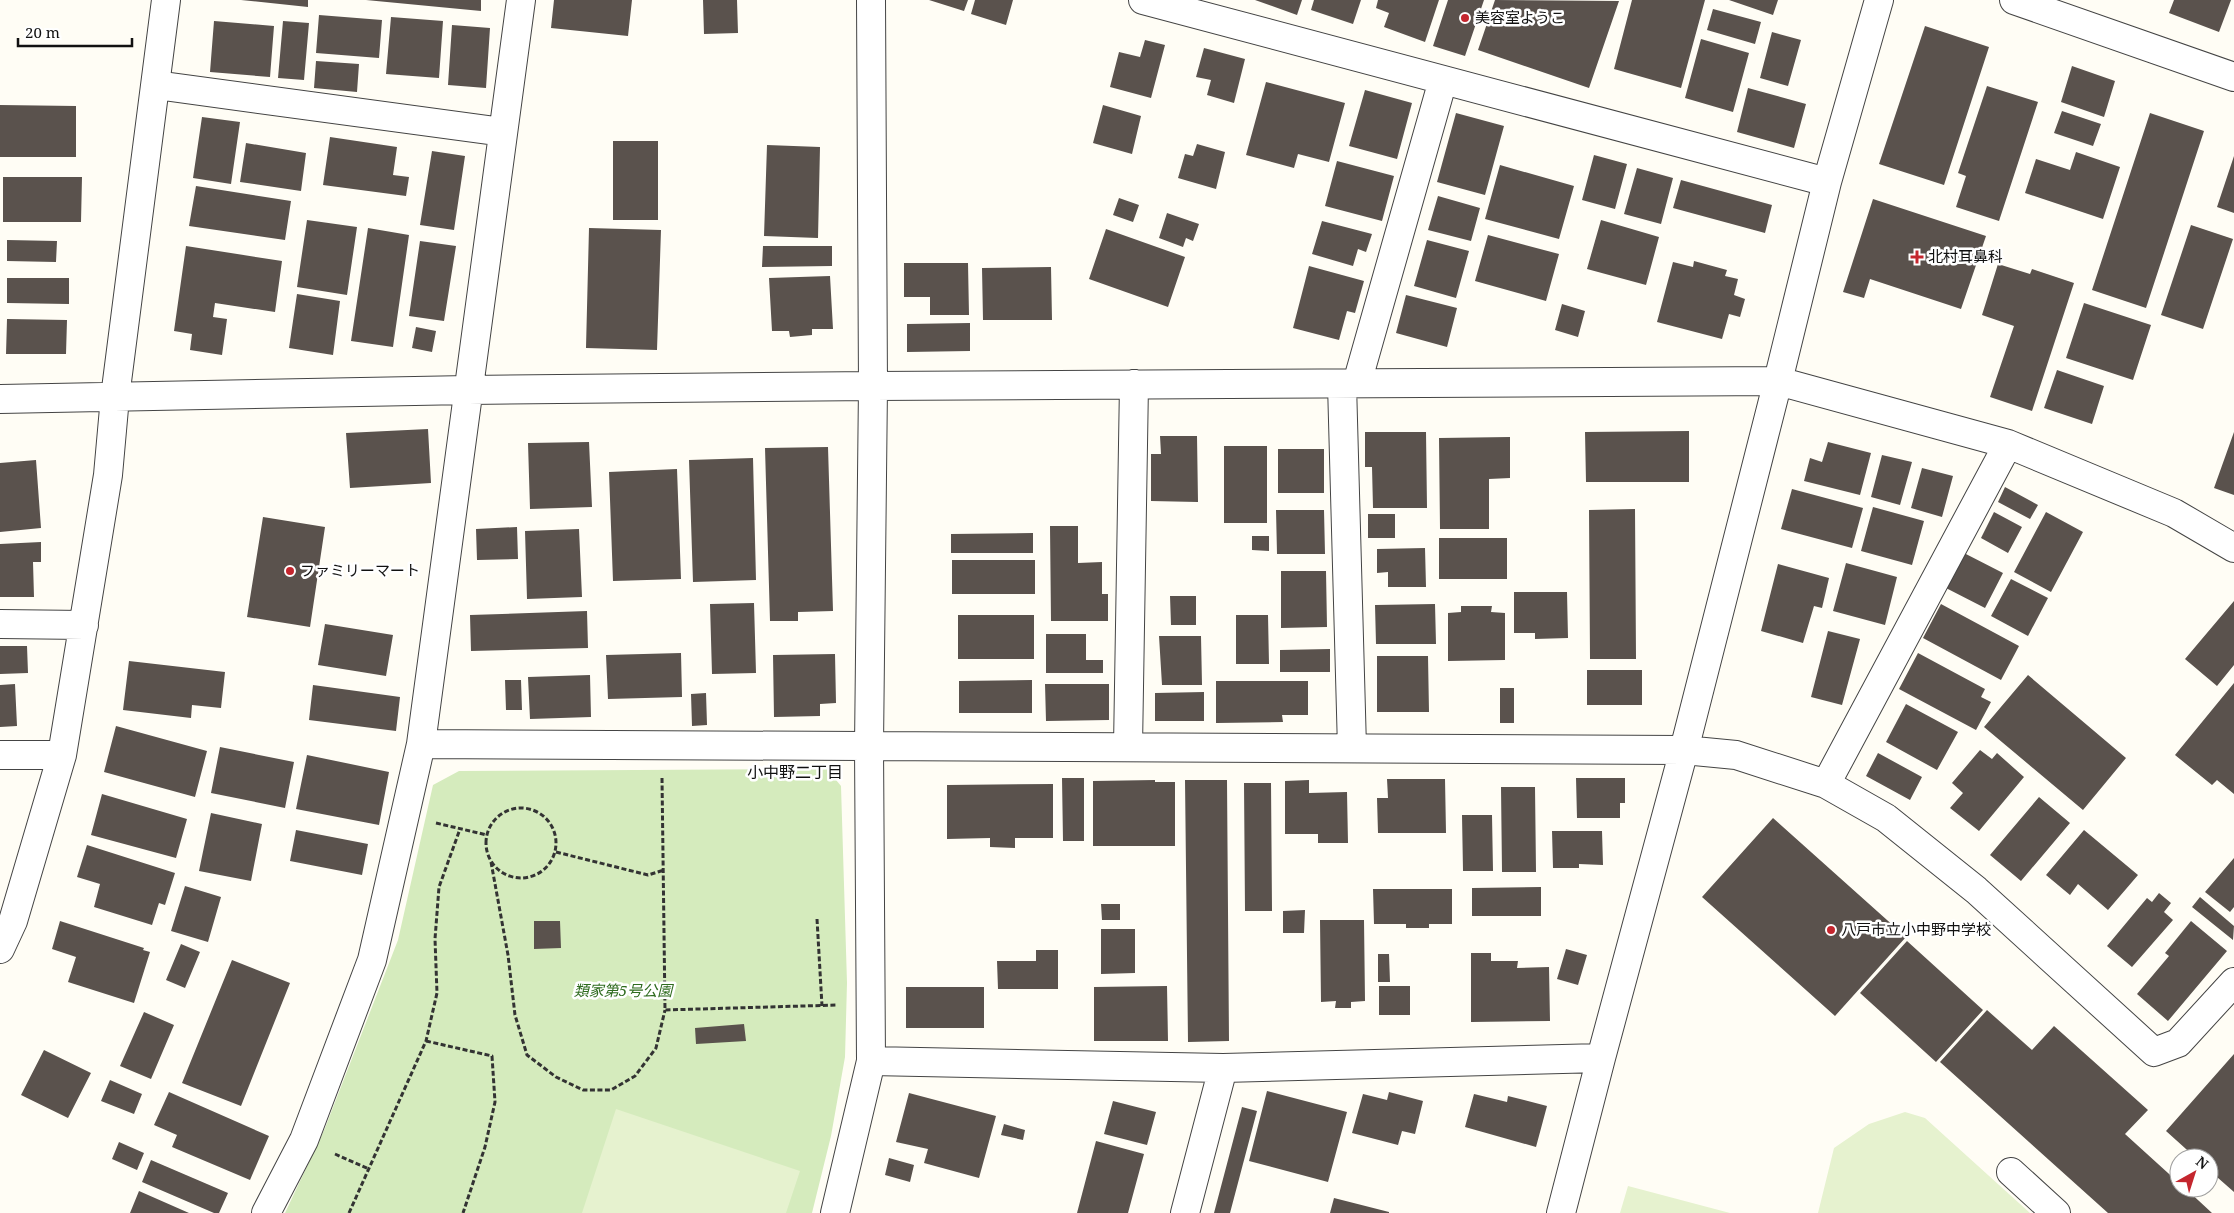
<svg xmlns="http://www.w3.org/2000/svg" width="2234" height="1213" viewBox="0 0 2234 1213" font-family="'Noto Serif','Noto Sans JP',serif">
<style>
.green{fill:#d5ebbd}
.pitch{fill:#e6f2cf}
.building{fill:#5a524d}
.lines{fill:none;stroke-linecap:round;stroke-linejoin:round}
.minor-casing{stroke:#444;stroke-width:30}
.path{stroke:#333;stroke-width:3;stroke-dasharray:5 2.5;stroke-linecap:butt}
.minor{stroke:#fff;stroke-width:28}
.poi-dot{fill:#c4262e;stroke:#fff;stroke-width:2}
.labels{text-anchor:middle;stroke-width:5;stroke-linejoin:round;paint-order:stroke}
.poi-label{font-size:15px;fill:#111;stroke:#fff;text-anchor:start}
.park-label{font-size:15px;font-style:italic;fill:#2f6b1f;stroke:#fff}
.neighbourhood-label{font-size:16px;fill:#111;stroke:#fff}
</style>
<rect width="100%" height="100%" fill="#fffdf5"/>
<path class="green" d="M 827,769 L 841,786 L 847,983 L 845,1057 L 831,1136 L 812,1213 L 285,1213 L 325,1128 L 398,940 L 433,785 L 459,771 Z"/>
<path class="pitch" d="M 616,1109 L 800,1171 L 786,1213 L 582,1213 Z
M 1905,1112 L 1925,1118 L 2030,1213 L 1818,1213 L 1834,1148 L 1869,1124 Z
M 1628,1186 L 1730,1213 L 1620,1213 Z"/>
<path class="building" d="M 241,0 L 308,0 L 308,7 Z
M 366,0 L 481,0 L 481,11 Z
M 554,0 L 632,0 L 628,36 L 551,28 Z
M 703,0 L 737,0 L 738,33 L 704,34 Z
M 929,0 L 968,0 L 964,11 Z
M 975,0 L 1013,0 L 1006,25 L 971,14 Z
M 1255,0 L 1302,0 L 1297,15 Z
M 1314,0 L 1361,0 L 1353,24 L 1311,10 Z
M 1378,0 L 1439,0 L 1425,42 L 1384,27 L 1389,13 L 1376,8 Z
M 1448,0 L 1484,0 L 1465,56 L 1433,46 Z
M 1495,0 L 1619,1 L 1589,88 L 1478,50 Z
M 1632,0 L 1705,0 L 1681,88 L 1614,69 Z
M 1729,0 L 1778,0 L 1773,15 Z
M 2174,0 L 2231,0 L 2219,32 L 2169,13 Z
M 1713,9 L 1761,22 L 1755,44 L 1707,30 Z
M 319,15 L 382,20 L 379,58 L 316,53 Z
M 391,17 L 443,21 L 439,78 L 386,74 Z
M 214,21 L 274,26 L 270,77 L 210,72 Z
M 283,21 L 309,23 L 304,80 L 278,78 Z
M 452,25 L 490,28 L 486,88 L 448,85 Z
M 1925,26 L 1989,47 L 1944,185 L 1879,164 Z
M 1772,32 L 1801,40 L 1788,86 L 1760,78 Z
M 1701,39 L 1749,53 L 1733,112 L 1685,98 Z
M 1145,40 L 1165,45 L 1151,98 L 1110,87 L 1119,52 L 1140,57 Z
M 1204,48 L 1245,59 L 1234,103 L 1207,95 L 1211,80 L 1196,77 Z
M 316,61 L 359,64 L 357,92 L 314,88 Z
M 2072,66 L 2115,81 L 2104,117 L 2061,102 Z
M 1266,82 L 1345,103 L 1329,162 L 1298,154 L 1294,168 L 1246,155 Z
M 1987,86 L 2038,102 L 1999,221 L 1956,207 L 1966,176 L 1958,173 Z
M 1748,88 L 1806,104 L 1794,148 L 1737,132 Z
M 1365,90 L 1412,103 L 1397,159 L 1349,146 Z
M 0,105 L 76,106 L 76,157 L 0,157 Z
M 1103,105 L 1141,116 L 1132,154 L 1093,143 Z
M 2062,111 L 2101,124 L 2093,146 L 2054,133 Z
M 1456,113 L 1504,126 L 1485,195 L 1437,182 Z
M 2150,113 L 2204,131 L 2146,308 L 2092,290 Z
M 202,117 L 240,122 L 231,184 L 193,178 Z
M 330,137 L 397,147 L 393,175 L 409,177 L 406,196 L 323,185 Z
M 613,141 L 658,141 L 658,220 L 613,220 Z
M 246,143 L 306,153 L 301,191 L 240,182 Z
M 1197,144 L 1225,152 L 1216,189 L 1178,178 L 1185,154 L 1193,156 Z
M 767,145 L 820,147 L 818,238 L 764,236 Z
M 432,151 L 465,156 L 454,230 L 420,225 Z
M 2076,152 L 2120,167 L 2103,219 L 2025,193 L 2036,159 L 2070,170 Z
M 1594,155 L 1627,164 L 1615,209 L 1582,200 Z
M 2234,156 L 2234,213 L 2217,207 Z
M 1337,161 L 1394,176 L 1382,221 L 1325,206 Z
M 1500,165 L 1574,186 L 1559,239 L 1485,219 Z
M 1637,168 L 1673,178 L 1661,224 L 1624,214 Z
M 3,177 L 82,177 L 81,222 L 3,222 Z
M 1681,180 L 1772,205 L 1765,233 L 1673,208 Z
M 196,186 L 291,201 L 285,240 L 189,226 Z
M 1438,196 L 1480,208 L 1471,241 L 1428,230 Z
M 1119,198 L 1139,205 L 1133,222 L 1113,215 Z
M 1873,199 L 1986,236 L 1961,309 L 1870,279 L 1864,298 L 1843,292 Z
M 1167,213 L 1199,224 L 1193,241 L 1186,238 L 1183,247 L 1159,238 Z
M 307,220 L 357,227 L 347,295 L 297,287 Z
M 1601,220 L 1659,237 L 1646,285 L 1587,269 Z
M 1322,221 L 1372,234 L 1366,252 L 1358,249 L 1353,266 L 1312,254 Z
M 2191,225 L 2233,239 L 2203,329 L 2161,315 Z
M 368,228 L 409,235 L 393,347 L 351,341 Z
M 589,228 L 661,230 L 657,350 L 586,348 Z
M 1106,229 L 1185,257 L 1168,307 L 1089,279 Z
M 1488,235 L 1559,254 L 1546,301 L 1475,281 Z
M 7,240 L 57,241 L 56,262 L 7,261 Z
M 1427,240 L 1469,251 L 1456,298 L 1414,286 Z
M 420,241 L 456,246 L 444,321 L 409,316 Z
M 186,246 L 282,261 L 275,312 L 215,303 L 213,317 L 227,319 L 222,355 L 190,350 L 192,334 L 174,331 Z
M 763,246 L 832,246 L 832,266 L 762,267 Z
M 1694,261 L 1727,270 L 1725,276 L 1738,279 L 1734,295 L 1745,299 L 1740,317 L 1729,314 L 1722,339 L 1657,322 L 1673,262 L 1693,267 Z
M 904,263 L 968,263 L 969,315 L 930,315 L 930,297 L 904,297 Z
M 1998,264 L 2030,274 L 2032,269 L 2074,283 L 2032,411 L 1990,397 L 2014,326 L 1982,315 Z
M 1309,266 L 1364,281 L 1355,313 L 1347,311 L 1339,340 L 1293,328 Z
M 1051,267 L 1052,320 L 983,320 L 982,268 Z
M 830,276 L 833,329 L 812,329 L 812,335 L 790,337 L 789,331 L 772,331 L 769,278 Z
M 7,278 L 69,278 L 69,304 L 7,303 Z
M 297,294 L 340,301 L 333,355 L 289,348 Z
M 1406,295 L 1457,308 L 1447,347 L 1396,333 Z
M 2084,303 L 2151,325 L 2133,380 L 2066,358 Z
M 1562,304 L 1585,311 L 1578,337 L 1555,330 Z
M 7,319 L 67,320 L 66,354 L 6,354 Z
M 970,323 L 970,351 L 907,352 L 907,324 Z
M 416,327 L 436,331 L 432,352 L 412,348 Z
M 2057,370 L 2104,386 L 2092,424 L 2044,408 Z
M 428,429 L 431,483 L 350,488 L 346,433 Z
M 1689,431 L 1689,482 L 1586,482 L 1585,432 Z
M 1365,432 L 1426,432 L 1427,508 L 1373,508 L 1372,467 L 1365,467 Z
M 2234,432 L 2234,495 L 2214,488 Z
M 1160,436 L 1197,436 L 1198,502 L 1151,501 L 1151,454 L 1161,454 Z
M 1510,437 L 1510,478 L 1489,479 L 1489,529 L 1440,529 L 1439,438 Z
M 589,442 L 592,507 L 530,509 L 528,443 Z
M 1828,442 L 1871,453 L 1860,495 L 1804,481 L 1810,458 L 1822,462 Z
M 1224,446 L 1267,446 L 1267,523 L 1224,523 Z
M 828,447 L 833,611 L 798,612 L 798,621 L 770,621 L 765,448 Z
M 1278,449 L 1324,449 L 1324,493 L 1278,493 Z
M 1882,455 L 1912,462 L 1900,505 L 1871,497 Z
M 753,458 L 756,580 L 693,582 L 689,460 Z
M 36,460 L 41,528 L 0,532 L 0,463 Z
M 1922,468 L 1953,476 L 1942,517 L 1911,508 Z
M 677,469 L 681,579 L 613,581 L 609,472 Z
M 2005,487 L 2038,505 L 2030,519 L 1998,502 Z
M 1792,489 L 1863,508 L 1852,548 L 1781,529 Z
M 1873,507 L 1924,521 L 1912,565 L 1861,551 Z
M 1635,509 L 1636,659 L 1590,659 L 1589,510 Z
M 1276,510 L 1324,510 L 1325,554 L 1277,554 Z
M 1994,512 L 2022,527 L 2008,553 L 1981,538 Z
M 2046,512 L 2083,532 L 2051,592 L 2014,572 Z
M 1368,514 L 1395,514 L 1395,538 L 1368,538 Z
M 263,517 L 325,527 L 310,627 L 247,617 Z
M 1050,526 L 1078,526 L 1078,563 L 1102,562 L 1102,594 L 1108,594 L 1108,621 L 1051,621 Z
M 517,527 L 518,559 L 477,560 L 476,529 Z
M 579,529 L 582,597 L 527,599 L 525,531 Z
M 1033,533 L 1033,553 L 951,553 L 951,534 Z
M 1252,536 L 1269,536 L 1269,551 L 1252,550 Z
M 1439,538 L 1507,538 L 1507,579 L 1439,579 Z
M 41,542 L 41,562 L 33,562 L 34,597 L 0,597 L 0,544 Z
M 1425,548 L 1426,587 L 1388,587 L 1388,572 L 1377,573 L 1377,549 Z
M 1962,552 L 2003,573 L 1985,608 L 1944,587 Z
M 952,560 L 1035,560 L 1035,594 L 952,594 Z
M 1846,563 L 1897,577 L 1885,625 L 1833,611 Z
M 1778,564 L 1829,578 L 1822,608 L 1814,606 L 1803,643 L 1761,631 Z
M 1281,571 L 1326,571 L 1327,627 L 1281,628 Z
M 2011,579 L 2048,598 L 2028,636 L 1991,616 Z
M 1514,592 L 1567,592 L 1568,638 L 1535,639 L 1535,633 L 1514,633 Z
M 1170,596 L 1196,596 L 1196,625 L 1171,625 Z
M 2234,601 L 2234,665 L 2217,686 L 2185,659 Z
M 754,603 L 756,673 L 712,674 L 710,604 Z
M 1435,604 L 1436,644 L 1376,644 L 1375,605 Z
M 1941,604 L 2019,646 L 2001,680 L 1923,638 Z
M 1461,606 L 1492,606 L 1491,612 L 1505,613 L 1505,660 L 1448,661 L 1448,613 L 1461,612 Z
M 587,611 L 588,648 L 471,651 L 470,615 Z
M 958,615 L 1034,615 L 1034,659 L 958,659 Z
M 1236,615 L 1268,615 L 1269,664 L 1236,664 Z
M 325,624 L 393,635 L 386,676 L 318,665 Z
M 1828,631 L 1860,639 L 1842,705 L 1811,697 Z
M 1046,634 L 1086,634 L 1086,660 L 1103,660 L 1103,673 L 1046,673 Z
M 1159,636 L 1201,636 L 1202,685 L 1162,685 Z
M 0,646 L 27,646 L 28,673 L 0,674 Z
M 1330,649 L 1330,672 L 1280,672 L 1280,650 Z
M 681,653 L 682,697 L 608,699 L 606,655 Z
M 1918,653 L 1985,689 L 1981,697 L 1991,702 L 1976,730 L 1899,689 Z
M 835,654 L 836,703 L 820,704 L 820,716 L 774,717 L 773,655 Z
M 1377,656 L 1428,656 L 1429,712 L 1377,712 Z
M 129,661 L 225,672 L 221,708 L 192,705 L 191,718 L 123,710 Z
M 1587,670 L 1642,670 L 1642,705 L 1587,705 Z
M 590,675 L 591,717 L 530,719 L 528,677 Z
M 2028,675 L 2126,758 L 2083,810 L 1984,727 Z
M 505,680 L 521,680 L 522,710 L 506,710 Z
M 1032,680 L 1032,713 L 959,713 L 959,681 Z
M 1216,681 L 1308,681 L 1308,715 L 1282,715 L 1283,722 L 1216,723 Z
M 2234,683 L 2234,794 L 2217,780 L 2212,785 L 2175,755 Z
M 15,684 L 17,726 L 0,727 L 0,685 Z
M 1045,684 L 1109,684 L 1109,720 L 1046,721 Z
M 313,685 L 400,697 L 396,731 L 309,720 Z
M 1500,688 L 1514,688 L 1514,723 L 1500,723 Z
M 1204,692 L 1204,721 L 1155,721 L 1155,693 Z
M 706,693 L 707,725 L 692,726 L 691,694 Z
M 1906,704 L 1958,732 L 1937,770 L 1886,742 Z
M 116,726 L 207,751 L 195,797 L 104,772 Z
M 220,747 L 294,762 L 285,808 L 211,793 Z
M 1980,750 L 1992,759 L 1997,753 L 2024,777 L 1979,831 L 1950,808 L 1963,793 L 1952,783 Z
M 1878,753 L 1922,777 L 1910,800 L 1866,776 Z
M 307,755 L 389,772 L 379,825 L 296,809 Z
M 1062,778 L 1084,778 L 1084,841 L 1063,841 Z
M 1576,778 L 1625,778 L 1625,803 L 1620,803 L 1620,818 L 1577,818 Z
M 1387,779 L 1445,779 L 1446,833 L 1378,833 L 1377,798 L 1388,798 Z
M 1155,780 L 1155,782 L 1175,782 L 1175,846 L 1093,846 L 1093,781 Z
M 1185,780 L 1227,780 L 1229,1041 L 1188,1042 Z
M 1309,780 L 1309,793 L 1347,792 L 1348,843 L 1318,843 L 1318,834 L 1285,834 L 1285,781 Z
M 1244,783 L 1271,783 L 1272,911 L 1245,911 Z
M 1053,784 L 1053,838 L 1015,838 L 1015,848 L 990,847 L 990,838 L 947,839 L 947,785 Z
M 1501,787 L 1535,787 L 1536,872 L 1502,872 Z
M 102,794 L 187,819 L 176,858 L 91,835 Z
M 2039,797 L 2070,823 L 2021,881 L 1990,855 Z
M 211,813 L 262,824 L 251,881 L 199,871 Z
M 1462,815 L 1492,815 L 1493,871 L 1463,871 Z
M 1773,818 L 1906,937 L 1835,1016 L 1702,897 Z
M 296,830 L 368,844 L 362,875 L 290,861 Z
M 2084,830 L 2138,875 L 2108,910 L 2078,884 L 2070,895 L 2046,875 Z
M 1552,831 L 1602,831 L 1603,865 L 1579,864 L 1579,868 L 1553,868 Z
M 87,845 L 175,873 L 165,905 L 159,903 L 152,925 L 94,907 L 100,884 L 77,877 Z
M 2234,858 L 2234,907 L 2230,912 L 2205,892 Z
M 185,886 L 221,897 L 208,942 L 171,931 Z
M 1541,887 L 1541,916 L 1472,916 L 1472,888 Z
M 1373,889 L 1452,889 L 1452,924 L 1429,924 L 1429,928 L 1406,928 L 1406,924 L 1374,924 Z
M 2159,893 L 2171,903 L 2164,912 L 2173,920 L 2132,967 L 2107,946 L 2147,898 L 2152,902 Z
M 2200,897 L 2234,926 L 2233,940 L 2192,907 Z
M 1101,904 L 1120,904 L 1120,920 L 1102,920 Z
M 1305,910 L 1304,933 L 1283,933 L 1283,911 Z
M 1320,920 L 1364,920 L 1365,1001 L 1351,1002 L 1351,1008 L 1335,1008 L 1336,1001 L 1321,1002 Z
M 60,921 L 144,948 L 143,950 L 150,952 L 134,1003 L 68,982 L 76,957 L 52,949 Z
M 534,921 L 560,921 L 561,948 L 534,949 Z
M 2191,921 L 2227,951 L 2168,1021 L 2137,994 L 2169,956 L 2165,953 Z
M 1101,929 L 1135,929 L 1135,973 L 1101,974 Z
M 1907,941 L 1983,1010 L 1936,1062 L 1860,993 Z
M 181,944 L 200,952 L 185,988 L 166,980 Z
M 1566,949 L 1587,955 L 1578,985 L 1557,979 Z
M 1036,950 L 1058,950 L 1058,989 L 998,989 L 997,961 L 1036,961 Z
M 1471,953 L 1491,953 L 1491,961 L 1518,961 L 1517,968 L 1549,967 L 1550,1021 L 1471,1022 Z
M 1378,954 L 1389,954 L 1390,982 L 1378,982 Z
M 232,960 L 290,983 L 241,1106 L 182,1083 Z
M 1167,986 L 1168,1041 L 1094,1041 L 1094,987 Z
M 1379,986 L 1410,986 L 1410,1015 L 1379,1015 Z
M 906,987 L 984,987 L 984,1028 L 906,1028 Z
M 1987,1010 L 2032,1050 L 2054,1026 L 2148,1110 L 2125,1134 L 2179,1183 L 2179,1188 L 2185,1188 L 2212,1213 L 2108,1213 L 1940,1062 Z
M 144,1012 L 174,1025 L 151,1079 L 120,1066 Z
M 744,1024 L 746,1041 L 696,1044 L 695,1028 Z
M 44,1050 L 91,1073 L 68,1118 L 21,1095 Z
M 2234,1054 L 2234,1192 L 2209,1170 L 2209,1158 L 2196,1158 L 2166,1131 Z
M 110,1080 L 142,1094 L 134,1114 L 101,1101 Z
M 1267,1091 L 1347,1112 L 1328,1182 L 1249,1161 Z
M 169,1092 L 269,1136 L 250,1180 L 172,1147 L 177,1135 L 154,1125 Z
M 1389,1092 L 1423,1101 L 1415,1134 L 1402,1131 L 1398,1145 L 1352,1133 L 1363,1094 L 1387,1100 Z
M 909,1093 L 996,1116 L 979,1178 L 924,1163 L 928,1149 L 896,1142 Z
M 1474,1094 L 1507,1102 L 1508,1096 L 1547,1106 L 1536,1147 L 1465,1127 Z
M 1113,1101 L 1156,1112 L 1147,1145 L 1104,1134 Z
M 1242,1107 L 1257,1111 L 1230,1213 L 1214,1213 Z
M 1004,1124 L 1025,1130 L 1023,1140 L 1001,1135 Z
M 1096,1141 L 1144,1154 L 1128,1213 L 1077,1213 Z
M 119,1142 L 144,1153 L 137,1170 L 112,1159 Z
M 889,1158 L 914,1165 L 910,1182 L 885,1175 Z
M 151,1160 L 228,1193 L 219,1213 L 214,1213 L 142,1182 Z
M 139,1191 L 189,1213 L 130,1213 Z
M 1334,1198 L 1389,1212 L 1389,1213 L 1330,1213 Z"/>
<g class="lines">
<g class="minor-casing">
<path id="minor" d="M 1143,0 L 1827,182
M 2014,0 L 2234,77
M 156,85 L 503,132
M 1357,383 L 1443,80
M 1342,384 L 1352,748
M 0,399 L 468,390 L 873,386 L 1778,381 L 2008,444 L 2174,513 L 2234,548
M 0,624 L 84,625
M 421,744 L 1684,750 L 1736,755 L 1826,784 L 1886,818 L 1976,890 L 2154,1052 L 2178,1043 L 2234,982
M 1128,747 L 1134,384
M 0,755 L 62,755
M 1826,784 L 2008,444
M 0,949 L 13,921 L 62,755 L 108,475 L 115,397 L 166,0
M 871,1061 L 1223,1068 L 1601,1058
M 2011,1172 L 2056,1213
M 266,1213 L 304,1140 L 372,960 L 421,744 L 521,0
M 835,1213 L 871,1061 L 869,746 L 873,386 L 871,0
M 1185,1213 L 1223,1068
M 1561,1213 L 1601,1058 L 1684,750 L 1778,381 L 1827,182 L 1879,0"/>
</g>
<path class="path" d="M 662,778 L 665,1010 L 837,1005
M486 843a35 35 0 1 1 70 0a35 35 0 1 1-70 0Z
M 436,823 L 487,835
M 556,852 L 648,875 L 664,870
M 491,862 L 508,955 L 515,1015 L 527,1055 L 556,1077 L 583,1090 L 611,1090 L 635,1076 L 656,1048 L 665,1010
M 817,919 L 822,1006
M 426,1041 L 492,1056 L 495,1102 L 485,1147 L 463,1213
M 335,1154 L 369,1169
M 349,1213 L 426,1041 L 437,993 L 435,939 L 439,887 L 460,829"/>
<use href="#minor" class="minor"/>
</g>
<g class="poi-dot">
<circle cx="1465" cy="18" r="5"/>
<path d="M1914.5 249.5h5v5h5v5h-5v5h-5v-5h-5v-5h5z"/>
<circle cx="290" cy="571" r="5"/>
<circle cx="1831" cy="930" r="5"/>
</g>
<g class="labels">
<g class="poi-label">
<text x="1475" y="23">美容室ようこ</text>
<text x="1928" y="262">北村耳鼻科</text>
<text x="300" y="576">ファミリーマート</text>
<text x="1841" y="935">八戸市立小中野中学校</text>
</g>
<g class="park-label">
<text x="623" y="996">類家第5号公園</text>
</g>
<g class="neighbourhood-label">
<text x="795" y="778">小中野二丁目</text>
</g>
</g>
<g transform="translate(2194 1173) rotate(39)"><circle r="24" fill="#ffffff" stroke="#a0a0a0"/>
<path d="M0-4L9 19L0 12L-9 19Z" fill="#c4262e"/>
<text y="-8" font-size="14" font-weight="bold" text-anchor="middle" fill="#111111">N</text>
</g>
<path d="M18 38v8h114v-8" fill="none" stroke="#111111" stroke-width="2.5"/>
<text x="25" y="38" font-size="15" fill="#111111" stroke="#ffffff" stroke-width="4" paint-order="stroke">20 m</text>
</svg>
